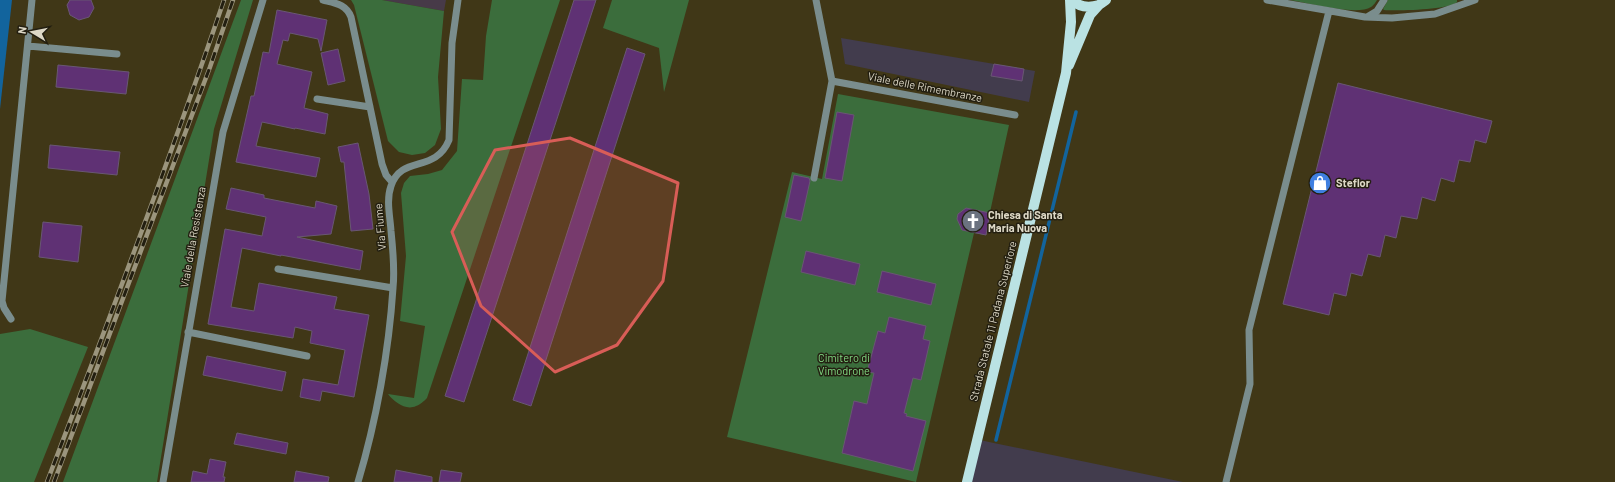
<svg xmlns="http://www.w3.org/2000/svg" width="1615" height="482" viewBox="0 0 1615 482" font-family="Barlow,sans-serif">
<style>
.industrial{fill:#423c4d}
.education{fill:#473a48}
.green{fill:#3b6d3c}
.water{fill:#12649d}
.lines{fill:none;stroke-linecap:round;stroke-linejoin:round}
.stream{stroke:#12649d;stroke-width:3.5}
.building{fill:#5f3174;stroke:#695773}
.minor{stroke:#7a8d8d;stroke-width:7}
.major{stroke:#bae2e3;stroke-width:10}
.rail-casing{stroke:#9b957d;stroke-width:4.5}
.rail{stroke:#231f11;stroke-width:3;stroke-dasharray:9;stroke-linecap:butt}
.marked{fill:#d85d57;fill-opacity:0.2;stroke:#d85d57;stroke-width:3;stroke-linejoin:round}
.labels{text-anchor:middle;stroke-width:3;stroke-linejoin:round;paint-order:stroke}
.street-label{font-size:11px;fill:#ddd8c6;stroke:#231f11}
.poi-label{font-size:11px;font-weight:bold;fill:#ddd8c6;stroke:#231f11;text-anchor:start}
.park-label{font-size:11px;fill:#81d982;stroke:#231f11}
</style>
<rect width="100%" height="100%" fill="#403717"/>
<path class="industrial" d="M 841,38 L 1035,71 L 1029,102 L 845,64 Z
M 980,440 L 989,442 L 1183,482 L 970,482 Z"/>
<path class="education" d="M 382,0 L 446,0 L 444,11 Z"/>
<path class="green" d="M 241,0 L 253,0 L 214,129 L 157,482 L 63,482 Z
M 351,0 L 382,0 L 444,11 L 438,77 L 441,129 L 435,145 L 425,153 L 412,155 L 399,152 L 388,141 L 354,5 Z
M 492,0 L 560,0 L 427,398 C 424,401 420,405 416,406 C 406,411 394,402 388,394 L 414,398 L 425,326 L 400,321 L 406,256 L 401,193 L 404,183 L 410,176 L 428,174 L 442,170 L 457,151 L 462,79 L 483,80 L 486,36 Z
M 612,0 L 689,0 L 664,92 L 659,48 L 603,28 Z
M 1290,0 L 1377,0 C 1376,2 1373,6 1371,7 C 1357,16 1308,3 1290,0 Z
M 1388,0 L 1457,0 L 1457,2 C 1449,10 1397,11 1384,10 L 1383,9 Z
M 838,94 L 1009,125 L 985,235 L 974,233 L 916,482 L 727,437 L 792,172 L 822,179 Z
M 30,329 L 88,347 L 34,482 L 0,482 L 0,334 Z"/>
<path class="water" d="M 0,0 L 12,0 L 0,109 Z"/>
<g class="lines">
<path class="stream" d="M 996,440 L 1076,112"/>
</g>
<path class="building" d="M 70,0 L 91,0 L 94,8 L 89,17 L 79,20 L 70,15 L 67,5 Z
M 574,0 L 596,0 L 464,402 L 445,396 Z
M 277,10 L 327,20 L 321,51 L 318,39 L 290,33 L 288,41 L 283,40 L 277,64 L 312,72 L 304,108 L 328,114 L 325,134 L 295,128 L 295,129 L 262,122 L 256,146 L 320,158 L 316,177 L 236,162 L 251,96 L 254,96 L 263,52 L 269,53 Z
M 627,48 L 645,54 L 531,406 L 513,400 Z
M 338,49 L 345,81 L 328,85 L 321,53 Z
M 994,64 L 1024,69 L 1022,81 L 991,76 Z
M 58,65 L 129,72 L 126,94 L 56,87 Z
M 1338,83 L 1492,121 L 1486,143 L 1475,140 L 1470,162 L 1459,160 L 1454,182 L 1441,178 L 1435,201 L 1422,197 L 1417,219 L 1401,216 L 1396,238 L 1385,235 L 1380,257 L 1368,254 L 1362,276 L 1351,273 L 1346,296 L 1334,293 L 1329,315 L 1283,304 Z
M 837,112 L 854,115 L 842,181 L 825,178 Z
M 358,143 L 369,194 L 373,229 L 351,231 L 344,162 L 341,162 L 338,147 Z
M 50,145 L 120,152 L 117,175 L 48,168 Z
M 794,175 L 809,178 L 810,181 L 801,221 L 785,217 Z
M 231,188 L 264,195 L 264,198 L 315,208 L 316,201 L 337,206 L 331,234 L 297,237 L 363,251 L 360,270 L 281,255 L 281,256 L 242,248 L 231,307 L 254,311 L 259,283 L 337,297 L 334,309 L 369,315 L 354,397 L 322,391 L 320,401 L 300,397 L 303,379 L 338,385 L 345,350 L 310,343 L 312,331 L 295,327 L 293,338 L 208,324 L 225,229 L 262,236 L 266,217 L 226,209 Z
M 966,208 L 990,213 L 986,235 L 962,230 L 957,219 L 958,214 Z
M 43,222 L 82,226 L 78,262 L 39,257 Z
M 806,251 L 860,264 L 855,285 L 801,272 Z
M 882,271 L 936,284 L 931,305 L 877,292 Z
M 889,317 L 926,326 L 923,339 L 930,341 L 921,380 L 913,378 L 904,413 L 907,414 L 906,416 L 926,421 L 913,471 L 842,453 L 854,401 L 867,404 L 874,373 L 867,372 L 878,331 L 885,333 Z
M 207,356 L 286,372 L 282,391 L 203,375 Z
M 237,433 L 288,443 L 286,454 L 234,444 Z
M 210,459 L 226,462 L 223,477 L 225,477 L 224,482 L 191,482 L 193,471 L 207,474 Z
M 396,470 L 432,477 L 432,482 L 394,482 Z
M 441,470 L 462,473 L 460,482 L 439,482 Z
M 296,471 L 329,477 L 328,482 L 294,482 Z"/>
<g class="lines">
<path class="minor" d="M 323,0 C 335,3 346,4 351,17 L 382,164 L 386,175 L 392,182
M 1267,0 L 1365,17 L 1392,18 L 1435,14 L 1475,0
M 1367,17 L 1377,11 L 1384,0
M 28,46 L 117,54
M 832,81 L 1015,115
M 317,99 L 370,107
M 814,178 L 832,81 L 816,0
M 278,269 L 393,288
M 11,319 L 4,308 L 2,301 L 32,0
M 188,332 L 307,356
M 163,482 L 223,132 L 263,0
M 358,482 C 376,422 389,351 393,288 C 395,269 393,250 391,231 C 390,216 386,200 391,186 C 402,154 435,174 449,140 L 452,43 L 458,0
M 1226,482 L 1250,384 L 1249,330 L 1329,11"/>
<path class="major" d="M 1072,0 C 1080,8 1089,8 1099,5
M 1069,65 L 1090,15 L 1099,5 L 1106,0
M 967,482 L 1066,73 L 1071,22 L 1070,0"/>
<g class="rail-casing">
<path id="rail" d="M 47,482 C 108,322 169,162 224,0
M 54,482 L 210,67 L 233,0"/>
</g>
<use href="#rail" class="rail"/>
</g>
<path class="marked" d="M 570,138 L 678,183 L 663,281 L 617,345 L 555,372 L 481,306 L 452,232 L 495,150 Z"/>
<defs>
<g id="shop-disc" transform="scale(1.15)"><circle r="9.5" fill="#3f7fe0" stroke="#231f11"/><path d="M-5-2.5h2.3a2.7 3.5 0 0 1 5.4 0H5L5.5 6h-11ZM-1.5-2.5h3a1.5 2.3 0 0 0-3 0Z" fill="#fff"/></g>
<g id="church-disc" transform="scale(1.15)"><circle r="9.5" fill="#6b7280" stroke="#231f11"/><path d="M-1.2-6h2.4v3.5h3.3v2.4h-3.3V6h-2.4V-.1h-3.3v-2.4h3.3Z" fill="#fff"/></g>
</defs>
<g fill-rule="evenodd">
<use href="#shop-disc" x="1320" y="183"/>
<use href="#church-disc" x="973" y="221"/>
</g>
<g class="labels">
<g class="street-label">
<text transform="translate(925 87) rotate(11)" y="4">Viale delle Rimembranze</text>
<text transform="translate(380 227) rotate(-95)" y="4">Via Fiume</text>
<text transform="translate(193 237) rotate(-80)" y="4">Viale della Resistenza</text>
<text transform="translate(993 321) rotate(-76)" y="4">Strada Statale 11 Padana Superiore</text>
</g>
<g class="poi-label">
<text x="1336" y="187">Steflor</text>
<text x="988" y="219">Chiesa di Santa<tspan x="988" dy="13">Maria Nuova</tspan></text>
</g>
<g class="park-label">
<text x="844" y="362">Cimitero di<tspan x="844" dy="13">Vimodrone</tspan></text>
</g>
</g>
<g transform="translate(32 32) rotate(280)" stroke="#231f11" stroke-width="3" paint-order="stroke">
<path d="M0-3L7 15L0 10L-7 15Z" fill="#ddd8c6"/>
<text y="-6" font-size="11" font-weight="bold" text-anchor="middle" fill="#ddd8c6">N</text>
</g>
</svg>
